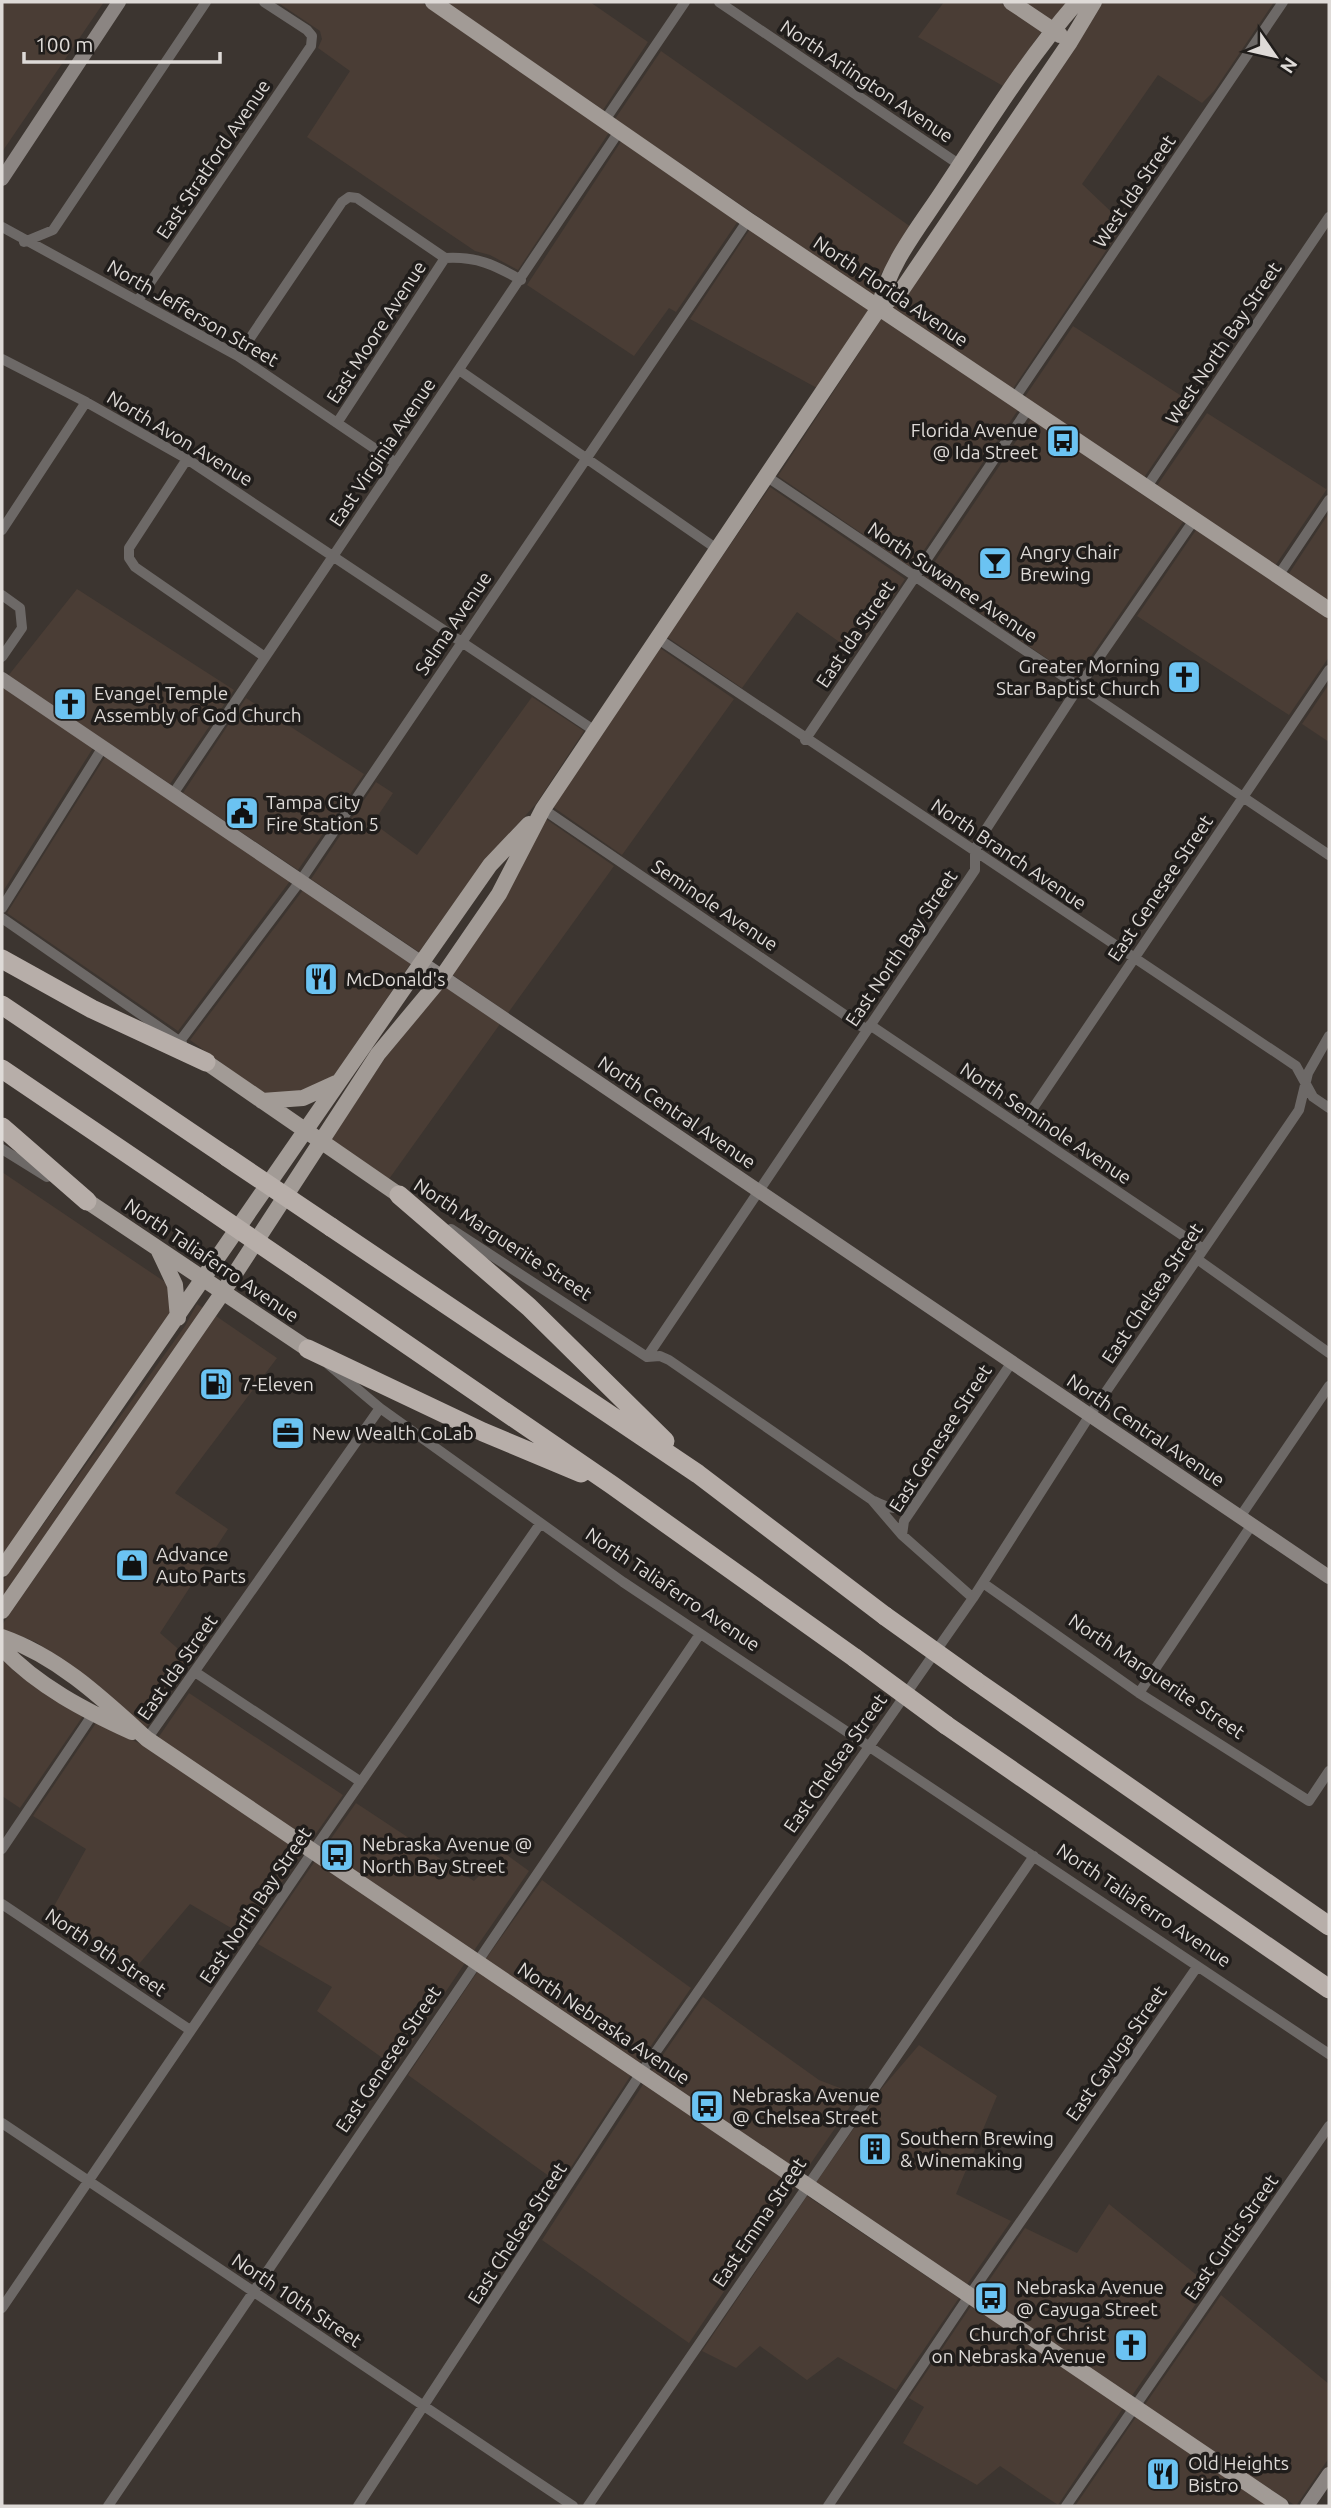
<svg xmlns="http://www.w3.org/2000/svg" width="1331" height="2508" viewBox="0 0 1331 2508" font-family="Ubuntu,sans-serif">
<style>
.built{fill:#4a3d35}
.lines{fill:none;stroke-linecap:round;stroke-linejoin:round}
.street{stroke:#6d6967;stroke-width:10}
.secondary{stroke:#8b8582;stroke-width:14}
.primary{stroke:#a29b96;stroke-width:16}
.highway{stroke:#b7aea9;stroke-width:19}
.highway-bridge{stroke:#b7aea9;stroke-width:19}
.labels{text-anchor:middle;stroke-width:7;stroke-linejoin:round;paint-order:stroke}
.street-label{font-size:19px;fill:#dedad7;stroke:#201d1b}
.poi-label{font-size:19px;fill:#dedad7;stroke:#201d1b;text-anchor:start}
</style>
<rect width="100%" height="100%" fill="#3c3530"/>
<path class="built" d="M 2,2 L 104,2 L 2,152 Z
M 277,2 L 421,2 L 610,131 L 518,270 L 490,255 L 475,251 L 307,137 L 350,71 L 318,48 L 322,39 L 320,31 Z
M 445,2 L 590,2 L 648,42 L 603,110 Z
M 944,2 L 999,2 L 1042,31 L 1003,86 L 918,37 Z
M 1023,2 L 1067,2 L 1051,21 Z
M 1103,2 L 1274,2 L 1214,91 L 1202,103 L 1158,75 L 1082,184 L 1124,224 L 1012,390 L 891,308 L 992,170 L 1073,52 Z
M 661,51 L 911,227 L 879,277 L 874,296 L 615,119 Z
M 622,140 L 738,221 L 676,312 L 669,308 L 634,356 L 527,285 Z
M 750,229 L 869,309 L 817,388 L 690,319 Z
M 882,318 L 1018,410 L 912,568 L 778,476 Z
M 1073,326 L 1194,404 L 1143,479 L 1024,398 Z
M 1207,413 L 1326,489 L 1329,486 L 1275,566 L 1156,487 Z
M 1031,419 L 1183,522 L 1076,678 L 925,576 Z
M 770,487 L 905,579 L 855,653 L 797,612 L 742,688 L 667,637 Z
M 1329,513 L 1329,602 L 1288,575 Z
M 1196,530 L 1329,619 L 1329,657 L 1289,715 L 1137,616 Z
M 77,589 L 234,690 L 170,784 L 8,676 Z
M 660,648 L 734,699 L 622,855 L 553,807 Z
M 1329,684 L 1329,742 L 1302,724 Z
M 2,687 L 93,748 L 2,893 Z
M 532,697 L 584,731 L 536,804 L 484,861 L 419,952 L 311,879 L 376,782 L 393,793 L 373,823 L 417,855 Z
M 246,698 L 364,774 L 298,870 L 183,793 Z
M 105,757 L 290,881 L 178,1031 L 7,913 Z
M 546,819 L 614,866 L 508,1013 L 453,975 Z
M 303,890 L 411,963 L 333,1077 L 301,1091 L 264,1094 L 190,1040 Z
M 444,986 L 500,1024 L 389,1179 L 330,1140 L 385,1058 Z
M 2,1172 L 168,1284 L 171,1315 L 2,1556 Z
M 197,1304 L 203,1308 L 2,1598 L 2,1582 L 185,1326 Z
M 216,1316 L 277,1358 L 175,1493 L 228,1529 L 160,1633 L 192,1661 L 146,1728 L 71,1667 L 36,1642 L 2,1630 L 2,1625 Z
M 2,1658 L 15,1672 L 83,1716 L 20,1808 L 2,1796 Z
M 189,1693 L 343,1795 L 310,1842 L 158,1738 Z
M 96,1723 L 143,1745 L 302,1853 L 245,1936 L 190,1904 L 133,1971 L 53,1908 L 86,1849 L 33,1816 Z
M 356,1803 L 474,1881 L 503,1852 L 529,1871 L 473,1952 L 323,1850 Z
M 315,1861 L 465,1963 L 395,2067 L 317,2011 L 332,1987 L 258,1944 Z
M 542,1880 L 691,1988 L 639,2063 L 485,1960 Z
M 478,1971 L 631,2075 L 560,2184 L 408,2075 Z
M 703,1997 L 819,2080 L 858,2095 L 802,2176 L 651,2072 Z
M 919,2045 L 997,2096 L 956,2194 L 1011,2221 L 966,2286 L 815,2184 L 882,2088 Z
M 644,2083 L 795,2187 L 689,2343 L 542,2240 Z
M 807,2196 L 959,2298 L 896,2390 L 838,2357 L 807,2380 L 760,2346 L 736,2368 L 702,2351 Z
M 1109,2204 L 1209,2285 L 1131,2397 L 979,2295 L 1025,2228 L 1077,2253 Z
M 1221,2295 L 1329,2384 L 1329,2458 L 1296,2506 L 1144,2406 Z
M 971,2306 L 1123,2408 L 1058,2505 L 1000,2466 L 977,2485 L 903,2443 L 924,2407 L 909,2398 Z
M 1136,2417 L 1269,2506 L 1075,2506 Z"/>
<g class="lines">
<path class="street" d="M 719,2 L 960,165
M 605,120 L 685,2
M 2,227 L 238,356 L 396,463
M 24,242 L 53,230 L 206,2
M 139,299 L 311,46 L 312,36 L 307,30 L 264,2
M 238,356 L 342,202 L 349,197 L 357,198 L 445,258
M 2,359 L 86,402 L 187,459 L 595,731
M 459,370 L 717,549
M 1014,399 L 1283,2
M 337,423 L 445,258 C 476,256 495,265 521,280
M 187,459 L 129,548 L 129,558 L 135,567 L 265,657
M 766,476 L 1329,855
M 1146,488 L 1329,217
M 2,530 L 86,402
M 1278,576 L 1329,500
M 2,595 L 20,608 L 22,628 L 2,657
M 657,638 L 1296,1066 L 1313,1097 L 1329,1108
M 805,740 L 1028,409
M 173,794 L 620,130
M 543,809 L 867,1030
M 2,908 L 103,747
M 2,918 L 182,1043
M 870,1025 L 1203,1249
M 180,1041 L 301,880 L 748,220
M 1021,1126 L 1329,670
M 2,1149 L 47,1177
M 451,1229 L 647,1357 L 660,1356 L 669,1360 L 872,1500 L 902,1535 L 973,1598
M 1197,1259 L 1329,1353
M 647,1357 L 975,870 L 975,851 L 981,837 L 1078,688 L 1194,520
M 329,1365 L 380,1408 L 623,1582 L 1329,2054
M 874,1501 C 889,1509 900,1511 915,1504
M 1240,1517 L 1329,1386
M 902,1535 L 904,1521 L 1012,1362
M 983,1583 L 1139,1693 L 1309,1801 L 1329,1771
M 195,1672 L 361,1782
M 1139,1693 L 1251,1526
M 147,1739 L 380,1408
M 2,1849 L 93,1714
M 2,1904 L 190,2030
M 2,2123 L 573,2506
M 2,2308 L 313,1851 L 540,1524
M 108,2506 L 700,1634
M 358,2506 L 641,2073 L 973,1598 L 1090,1415 L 1299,1110 L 1308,1073 L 1329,1036
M 588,2506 L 1034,1856
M 828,2506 L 969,2296 L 1197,1967
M 1066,2506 L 1329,2126"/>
<path class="secondary" d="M 2,179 L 119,2
M 2,679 L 1329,1577
M 1307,2506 L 1329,2474"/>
<path class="primary" d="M 433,2 L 748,220 L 1329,610
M 1011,2 L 1060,35
M 879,308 C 889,262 921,225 946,186 C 988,123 1027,59 1077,2
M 206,1062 L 399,1195
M 262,1101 L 303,1098 L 336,1083
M 87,1201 L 308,1349
M 159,1251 L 175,1285 L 178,1318
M 2,1569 L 422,962 L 490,865 L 529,824
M 2,1611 L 223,1292 L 378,1054 L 442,977 L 499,894 L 543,809 L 879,308 L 901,291 L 1070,42 L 1094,2
M 2,1637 C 59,1657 103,1699 147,1739 L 1281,2506
M 2,1648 C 37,1686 86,1711 132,1732"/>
<path class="highway" d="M 2,959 L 92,1009 L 206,1062
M 2,1005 L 227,1157
M 2,1069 L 197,1201
M 2,1127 L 87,1201
M 399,1195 L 529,1307 L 665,1441
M 331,1227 L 698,1474 L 885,1616
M 301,1272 L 612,1485 L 855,1658
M 308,1349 L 483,1432 L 581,1473
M 976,1681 L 1329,1926
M 946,1725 L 1329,1989"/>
<path class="highway-bridge" d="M 227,1157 L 331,1227
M 197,1201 L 301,1272
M 885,1616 L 976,1681
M 855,1658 L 946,1725"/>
</g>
<defs>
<g id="bus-square" transform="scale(1.75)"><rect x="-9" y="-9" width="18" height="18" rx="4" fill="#6bc3f2" stroke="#201d1b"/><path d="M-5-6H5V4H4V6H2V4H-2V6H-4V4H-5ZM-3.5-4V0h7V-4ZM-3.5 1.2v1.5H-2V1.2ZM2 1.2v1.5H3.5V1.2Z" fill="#111"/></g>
<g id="bar-square" transform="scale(1.75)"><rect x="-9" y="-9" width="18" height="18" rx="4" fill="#6bc3f2" stroke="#201d1b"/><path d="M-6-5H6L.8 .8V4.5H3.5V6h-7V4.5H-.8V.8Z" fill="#111"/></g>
<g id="church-square" transform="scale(1.75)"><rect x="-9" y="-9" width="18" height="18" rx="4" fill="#6bc3f2" stroke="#201d1b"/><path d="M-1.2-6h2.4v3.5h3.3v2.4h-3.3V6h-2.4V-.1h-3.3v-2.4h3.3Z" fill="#111"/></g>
<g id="civic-square" transform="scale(1.75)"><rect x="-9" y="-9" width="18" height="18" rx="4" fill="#6bc3f2" stroke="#201d1b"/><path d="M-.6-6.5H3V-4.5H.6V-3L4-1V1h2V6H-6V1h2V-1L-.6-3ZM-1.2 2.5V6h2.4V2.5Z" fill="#111"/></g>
<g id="restaurant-square" transform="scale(1.75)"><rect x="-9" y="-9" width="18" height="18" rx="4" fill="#6bc3f2" stroke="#201d1b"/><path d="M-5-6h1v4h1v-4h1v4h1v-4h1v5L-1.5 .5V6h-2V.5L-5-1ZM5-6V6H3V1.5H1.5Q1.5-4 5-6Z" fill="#111"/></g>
<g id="fuel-square" transform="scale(1.75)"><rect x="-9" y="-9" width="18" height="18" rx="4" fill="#6bc3f2" stroke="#201d1b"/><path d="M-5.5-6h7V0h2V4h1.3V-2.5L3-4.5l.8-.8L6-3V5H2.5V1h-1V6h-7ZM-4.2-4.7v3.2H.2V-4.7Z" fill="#111"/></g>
<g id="office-square" transform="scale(1.75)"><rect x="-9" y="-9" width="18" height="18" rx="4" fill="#6bc3f2" stroke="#201d1b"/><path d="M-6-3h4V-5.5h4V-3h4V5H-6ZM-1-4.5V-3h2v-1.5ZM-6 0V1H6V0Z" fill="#111"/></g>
<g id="shop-square" transform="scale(1.75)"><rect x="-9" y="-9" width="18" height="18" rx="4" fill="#6bc3f2" stroke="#201d1b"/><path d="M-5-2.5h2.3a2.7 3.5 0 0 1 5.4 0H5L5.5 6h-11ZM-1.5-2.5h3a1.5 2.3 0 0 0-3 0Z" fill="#111"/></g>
<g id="building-square" transform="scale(1.75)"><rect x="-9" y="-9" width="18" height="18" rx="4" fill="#6bc3f2" stroke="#201d1b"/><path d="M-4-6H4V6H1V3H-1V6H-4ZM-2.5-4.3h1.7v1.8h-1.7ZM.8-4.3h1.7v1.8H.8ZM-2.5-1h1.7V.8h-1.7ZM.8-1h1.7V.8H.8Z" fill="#111"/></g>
</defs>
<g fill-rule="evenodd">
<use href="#bus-square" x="1063" y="441"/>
<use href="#bar-square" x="995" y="563"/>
<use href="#church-square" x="1184" y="677"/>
<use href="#church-square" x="70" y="704"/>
<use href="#civic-square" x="242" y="813"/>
<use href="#restaurant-square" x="321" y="979"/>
<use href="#fuel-square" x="216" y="1384"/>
<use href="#office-square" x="288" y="1433"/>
<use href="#shop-square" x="132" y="1565"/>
<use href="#bus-square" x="337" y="1855"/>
<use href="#bus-square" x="707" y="2106"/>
<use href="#building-square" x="875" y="2149"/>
<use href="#bus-square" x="991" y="2298"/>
<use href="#church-square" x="1131" y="2345"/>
<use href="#restaurant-square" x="1163" y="2474"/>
</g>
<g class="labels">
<g class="street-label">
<text transform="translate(867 81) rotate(34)" y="7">North Arlington Avenue</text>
<text transform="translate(213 159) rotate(-56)" y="7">East Stratford Avenue</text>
<text transform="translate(1134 191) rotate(-56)" y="7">West Ida Street</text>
<text transform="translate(891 291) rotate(34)" y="7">North Florida Avenue</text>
<text transform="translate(193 313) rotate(30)" y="7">North Jefferson Street</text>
<text transform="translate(376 332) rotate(-57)" y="7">East Moore Avenue</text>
<text transform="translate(1223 343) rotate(-56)" y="7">West North Bay Street</text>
<text transform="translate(180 438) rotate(31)" y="7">North Avon Avenue</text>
<text transform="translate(382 452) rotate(-56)" y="7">East Virginia Avenue</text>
<text transform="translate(953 582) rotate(34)" y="7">North Suwanee Avenue</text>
<text transform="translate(453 623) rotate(-56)" y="7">Selma Avenue</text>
<text transform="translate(855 634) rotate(-56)" y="7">East Ida Street</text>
<text transform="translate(1009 854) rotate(34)" y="7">North Branch Avenue</text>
<text transform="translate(1160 888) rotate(-56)" y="7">East Genesee Street</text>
<text transform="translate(715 905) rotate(34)" y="7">Seminole Avenue</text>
<text transform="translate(901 948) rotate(-56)" y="7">East North Bay Street</text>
<text transform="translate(677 1112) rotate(34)" y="7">North Central Avenue</text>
<text transform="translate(1046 1123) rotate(34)" y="7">North Seminole Avenue</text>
<text transform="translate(503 1239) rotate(33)" y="7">North Marguerite Street</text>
<text transform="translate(212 1260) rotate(34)" y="7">North Taliaferro Avenue</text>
<text transform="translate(1152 1293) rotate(-56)" y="7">East Chelsea Street</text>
<text transform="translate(1146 1430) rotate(34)" y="7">North Central Avenue</text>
<text transform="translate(940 1438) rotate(-57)" y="7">East Genesee Street</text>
<text transform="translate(673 1589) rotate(34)" y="7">North Taliaferro Avenue</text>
<text transform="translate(177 1667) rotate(-55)" y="7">East Ida Street</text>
<text transform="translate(1157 1676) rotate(34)" y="7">North Marguerite Street</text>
<text transform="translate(835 1763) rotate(-55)" y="7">East Chelsea Street</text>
<text transform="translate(255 1905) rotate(-56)" y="7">East North Bay Street</text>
<text transform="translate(1144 1905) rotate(34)" y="7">North Taliaferro Avenue</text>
<text transform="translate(106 1952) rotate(34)" y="7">North 9th Street</text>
<text transform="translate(604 2023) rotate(34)" y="7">North Nebraska Avenue</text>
<text transform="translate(1116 2053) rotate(-55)" y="7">East Cayuga Street</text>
<text transform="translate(388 2059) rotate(-56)" y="7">East Genesee Street</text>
<text transform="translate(759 2222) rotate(-56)" y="7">East Emma Street</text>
<text transform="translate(517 2233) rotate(-57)" y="7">East Chelsea Street</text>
<text transform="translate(1231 2237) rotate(-55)" y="7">East Curtis Street</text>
<text transform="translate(297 2300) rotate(34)" y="7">North 10th Street</text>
</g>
<g class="poi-label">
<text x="1038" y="437" text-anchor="end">Florida Avenue<tspan x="1038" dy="22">@ Ida Street</tspan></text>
<text x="1020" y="559">Angry Chair<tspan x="1020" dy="22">Brewing</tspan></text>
<text x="1160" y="673" text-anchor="end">Greater Morning<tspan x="1160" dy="22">Star Baptist Church</tspan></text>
<text x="94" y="700">Evangel Temple<tspan x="94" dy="22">Assembly of God Church</tspan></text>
<text x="266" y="809">Tampa City<tspan x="266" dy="22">Fire Station 5</tspan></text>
<text x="346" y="986">McDonald's</text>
<text x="241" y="1391">7-Eleven</text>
<text x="312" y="1440">New Wealth CoLab</text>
<text x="156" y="1561">Advance<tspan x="156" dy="22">Auto Parts</tspan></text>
<text x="362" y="1851">Nebraska Avenue @<tspan x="362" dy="22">North Bay Street</tspan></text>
<text x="732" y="2102">Nebraska Avenue<tspan x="732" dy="22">@ Chelsea Street</tspan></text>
<text x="900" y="2145">Southern Brewing<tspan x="900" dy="22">&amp; Winemaking</tspan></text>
<text x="1016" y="2294">Nebraska Avenue<tspan x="1016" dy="22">@ Cayuga Street</tspan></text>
<text x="1106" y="2341" text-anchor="end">Church of Christ<tspan x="1106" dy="22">on Nebraska Avenue</tspan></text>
<text x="1188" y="2470">Old Heights<tspan x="1188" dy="22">Bistro</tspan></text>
</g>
</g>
<rect width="1331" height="2508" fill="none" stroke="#dedad7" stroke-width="7"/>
<g transform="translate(1275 56) rotate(124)" stroke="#201d1b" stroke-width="5" paint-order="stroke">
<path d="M0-5L12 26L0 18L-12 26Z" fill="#dedad7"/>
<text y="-10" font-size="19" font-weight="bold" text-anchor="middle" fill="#dedad7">N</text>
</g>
<path d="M24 52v10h196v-10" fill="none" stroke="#dedad7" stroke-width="3.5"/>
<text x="35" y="52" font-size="21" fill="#dedad7" stroke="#201d1b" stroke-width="5" paint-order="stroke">100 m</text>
</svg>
